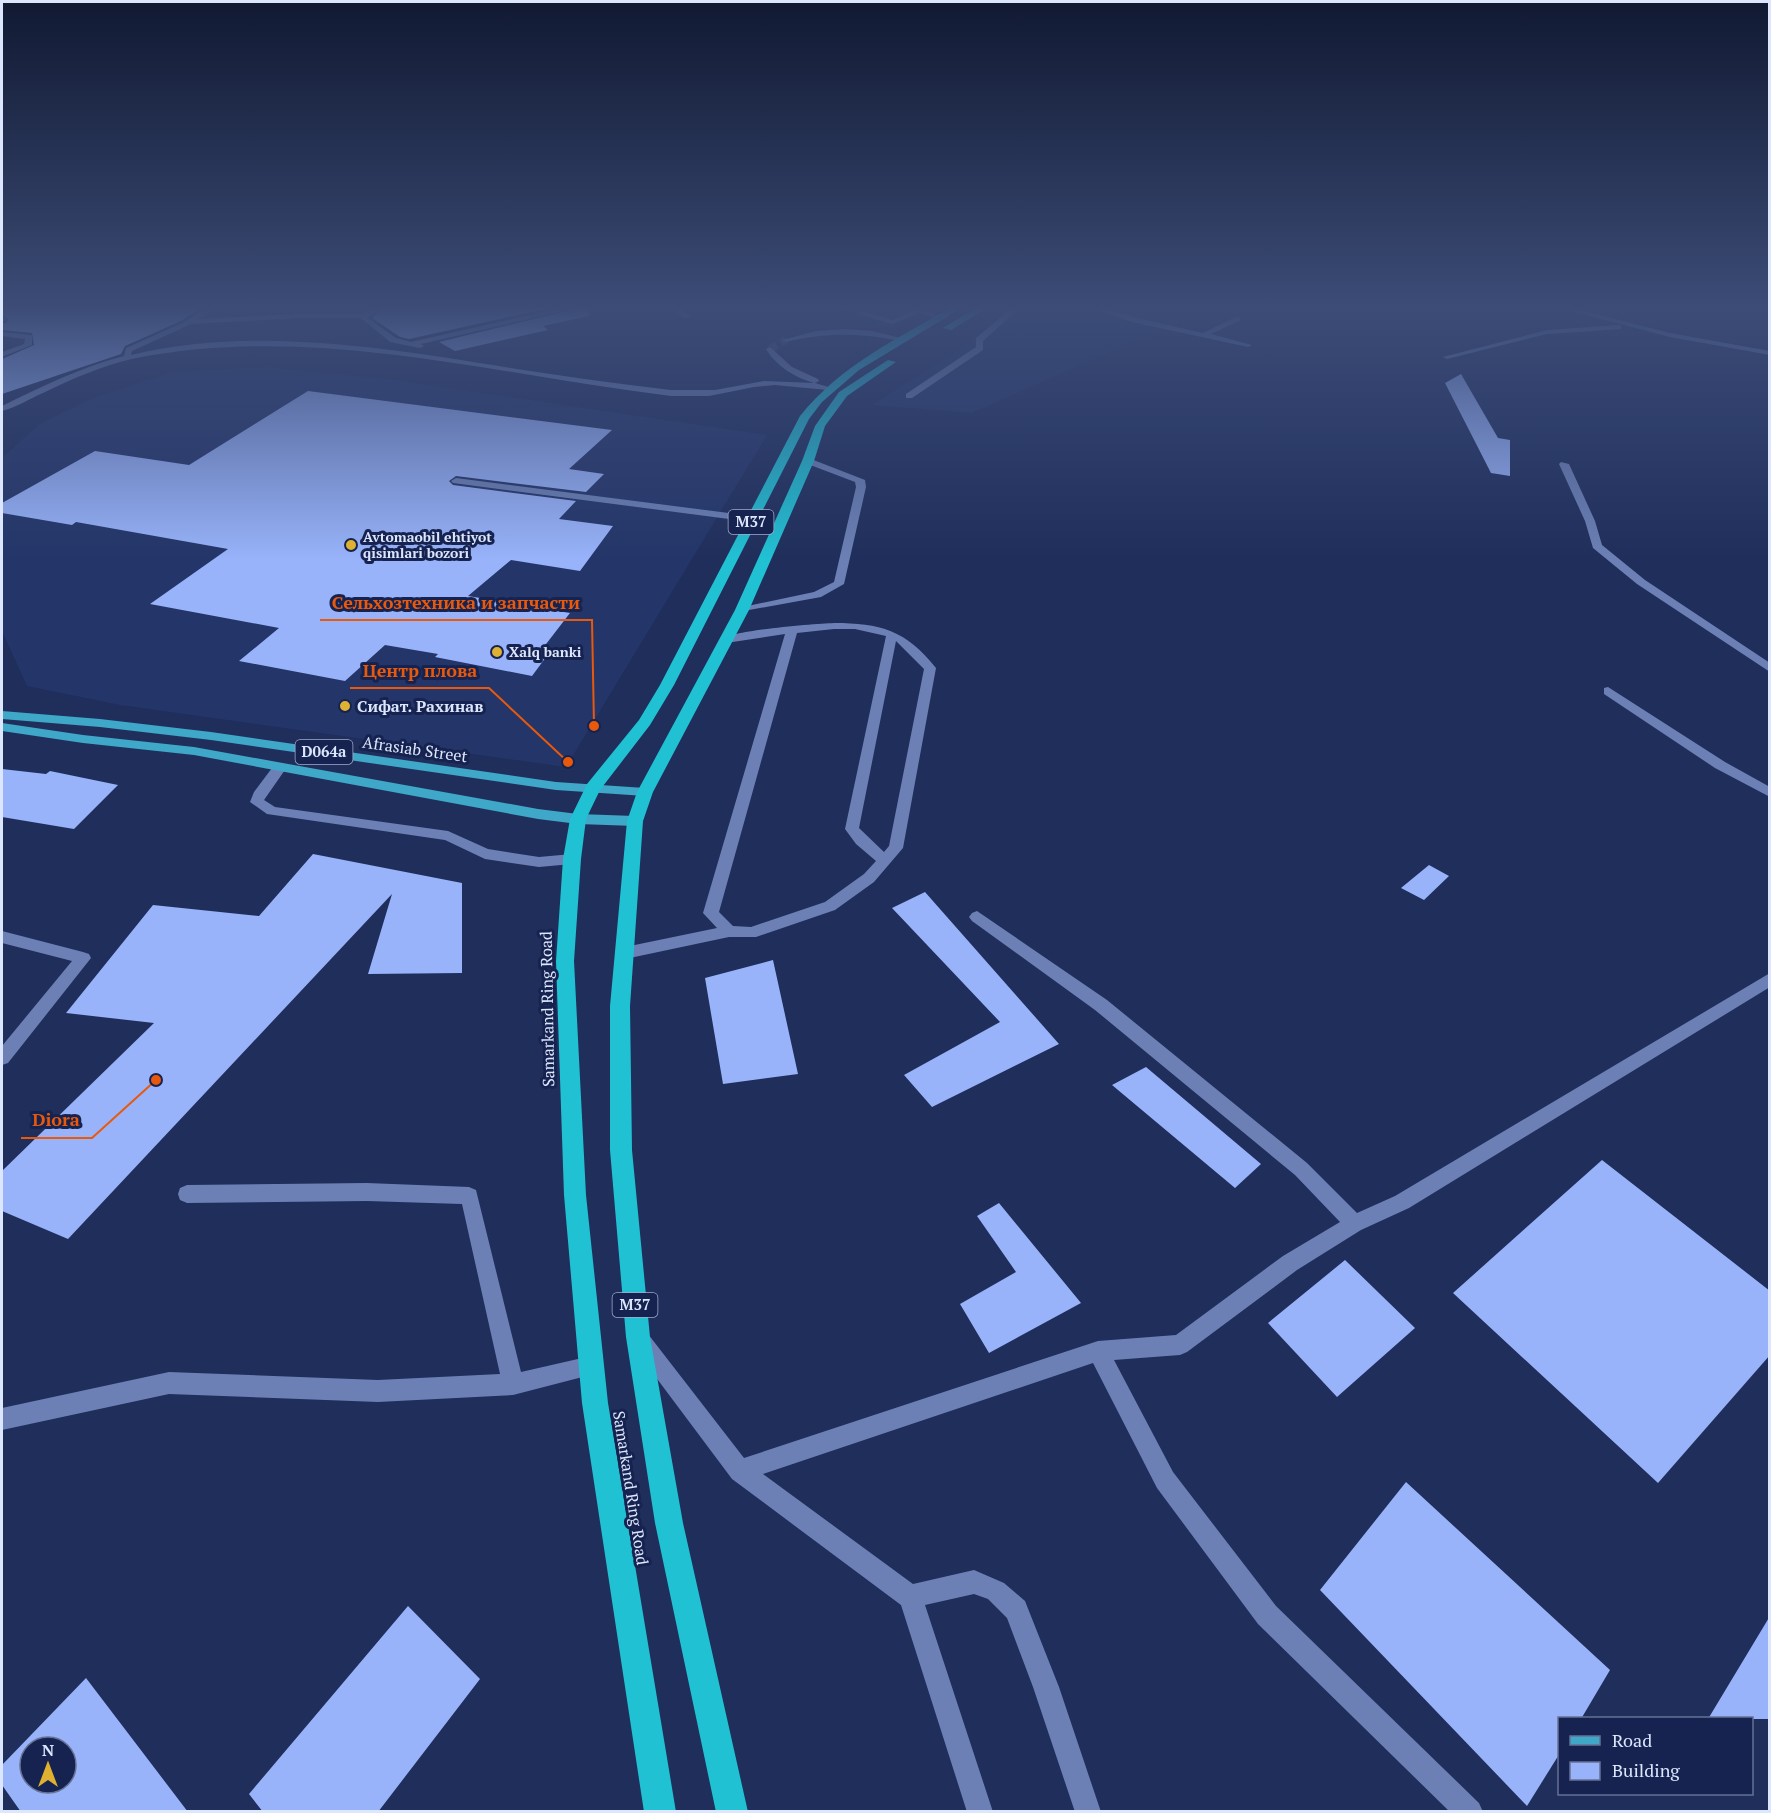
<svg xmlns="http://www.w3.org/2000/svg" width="1771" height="1813" viewBox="0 0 1771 1813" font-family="'PT Serif',serif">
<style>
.built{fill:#243569}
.building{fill:#98b3fa;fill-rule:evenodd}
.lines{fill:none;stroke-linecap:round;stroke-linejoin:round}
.minor-tunnel{stroke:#3b4a73;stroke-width:8;stroke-dasharray:8 4.5;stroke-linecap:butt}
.minor{fill:#6c80b5;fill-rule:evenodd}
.major{fill:#3fa7c8;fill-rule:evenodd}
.highway{fill:#21c1d4;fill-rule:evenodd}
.poi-dot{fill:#deb133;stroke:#162350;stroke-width:2}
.labels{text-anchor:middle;stroke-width:6;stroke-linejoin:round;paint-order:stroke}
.far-poi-label{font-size:14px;font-weight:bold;fill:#dce6fd;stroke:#162350;text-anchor:start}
.shield{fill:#162350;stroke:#a1acc9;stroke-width:1.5}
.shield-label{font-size:15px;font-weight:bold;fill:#dce6fd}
.poi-label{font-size:16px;font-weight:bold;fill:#dce6fd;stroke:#162350;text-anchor:start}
.street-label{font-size:16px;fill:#dce6fd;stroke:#162350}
.leader{fill:none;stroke:#e8590c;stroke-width:2}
.callout-dot{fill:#e8590c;stroke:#162350;stroke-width:2}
.callout-label{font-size:18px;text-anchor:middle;font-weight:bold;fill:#e8590c;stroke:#162350;stroke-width:6;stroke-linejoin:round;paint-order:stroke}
</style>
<rect width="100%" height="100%" fill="#1f2e5b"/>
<path class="built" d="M 811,306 L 938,306 L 891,328 Z
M 1028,306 L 1214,306 L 972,413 L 872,405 Z
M 266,367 L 388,379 L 767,435 L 566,767 L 120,705 L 27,686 L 2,631 L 2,458 L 41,423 L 93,398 L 172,372 Z"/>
<path class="building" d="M 2,306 L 204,306 L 181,321 L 125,346 L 121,354 L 2,394 L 2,359 L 34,345 L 32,333 L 2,330 L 2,323 L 6,323 L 8,319 L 2,314 Z
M 384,306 L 558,306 L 409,339 L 400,337 L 372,318 Z
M 588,306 L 589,316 L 543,326 L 548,330 L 455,351 L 439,342 Z
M 1461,374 L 1498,438 L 1510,440 L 1510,476 L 1491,473 L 1445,383 Z
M 308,391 L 612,430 L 569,469 L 604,474 L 586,492 L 456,476 L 449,481 L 453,485 L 576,501 L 559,519 L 613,526 L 580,571 L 511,560 L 468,596 L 570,613 L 543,648 L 552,649 L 532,676 L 435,657 L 438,654 L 385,645 L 345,681 L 239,661 L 279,628 L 150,604 L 228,549 L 76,522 L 72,525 L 2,513 L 2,503 L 95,451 L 189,465 Z
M 2,769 L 46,774 L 50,771 L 118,785 L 74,829 L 2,817 Z
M 313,854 L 462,883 L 462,973 L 368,974 L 392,894 L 68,1239 L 2,1211 L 2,1171 L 154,1023 L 66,1013 L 153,905 L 259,916 Z
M 1429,865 L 1449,876 L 1424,900 L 1401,888 Z
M 925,892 L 1059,1044 L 932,1107 L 904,1075 L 1000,1022 L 892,908 Z
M 773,960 L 798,1074 L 723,1084 L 705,978 Z
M 1146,1067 L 1261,1164 L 1235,1188 L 1112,1085 Z
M 1602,1160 L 1770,1291 L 1770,1355 L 1658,1483 L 1453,1293 Z
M 999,1203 L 1081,1303 L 989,1353 L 960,1304 L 1016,1272 L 977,1216 Z
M 1345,1260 L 1415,1328 L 1337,1397 L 1268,1323 Z
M 1406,1482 L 1610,1670 L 1581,1719 L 1560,1719 L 1560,1753 L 1527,1806 L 1320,1590 Z
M 408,1606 L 480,1679 L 378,1812 L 263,1812 L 249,1794 Z
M 1770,1616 L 1770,1719 L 1708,1719 Z
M 86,1678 L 188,1812 L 21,1812 L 2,1785 L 2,1765 ZM 30,1747 L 66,1747 L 66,1783 L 30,1783 Z"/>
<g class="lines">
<path class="minor-tunnel" d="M 770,349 L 786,340"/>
<path class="minor" d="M 209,306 L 218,306 L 199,319 L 297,314 L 362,314 L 374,306 L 382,306 L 368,318 L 396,338 L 411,342 L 570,306 L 585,306 L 421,344 L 424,346 L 420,348 L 390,342 L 361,318 L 297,318 L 191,324 L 132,351 L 131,355 C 257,325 391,349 517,369 C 568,377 619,384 671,390 L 715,390 L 764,381 L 814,383 C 794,377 777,367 766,349 L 770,347 L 792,367 L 818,379 L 819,381 L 815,383 L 832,388 L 828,390 L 775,385 L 754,387 L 709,396 L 671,396 C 495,375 314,323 136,358 C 103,365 72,379 43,393 C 29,399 15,408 2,411 L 2,406 C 41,387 81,367 124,356 L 126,348 L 182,323 Z
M 666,306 L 675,306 L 692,316 L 685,318 Z
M 833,306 L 845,306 L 892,320 L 912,311 L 901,306 L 913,306 L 945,318 L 941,320 L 919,313 L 892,324 Z
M 1014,306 L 1022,306 L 983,341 L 983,350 L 912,398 L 906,398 L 906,394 L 976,347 L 976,338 Z
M 1085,306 L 1097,306 L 1137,318 L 1203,333 L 1238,316 L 1241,320 L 1211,334 L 1252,345 L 1248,347 L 1132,322 Z
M 1552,306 L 1565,306 L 1670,333 L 1770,351 L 1770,355 L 1670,337 Z
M 2,316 L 6,318 L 5,321 L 2,321 Z
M 1618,325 L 1621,325 L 1621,329 L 1547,334 L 1447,359 L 1443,357 L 1547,330 Z
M 845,329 L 873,331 L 908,340 L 904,342 C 863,333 827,332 786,342 L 782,340 L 816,331 Z
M 2,332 L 32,335 L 32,345 L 2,357 L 2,352 L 24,344 L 25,339 L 2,336 Z
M 805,459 L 811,459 L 865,480 L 866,487 L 844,584 L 821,597 L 738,612 L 738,608 L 814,592 L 834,582 L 856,487 L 855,482 L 805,463 Z
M 1561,462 L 1569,464 L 1595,521 L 1602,545 L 1645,580 L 1770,663 L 1770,672 L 1637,584 L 1593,548 L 1585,521 L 1559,464 Z
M 456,478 L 752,516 L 757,519 L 752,522 L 453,483 L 451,481 Z
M 834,623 C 880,623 906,630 936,668 L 903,848 L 874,882 L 835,910 L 756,937 L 729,937 L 625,959 L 619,957 L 617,953 L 619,949 L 625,947 L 717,928 L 703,913 L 785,634 L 726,643 L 720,640 C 732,630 813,624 834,623 ZM 834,629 L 855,629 L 886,636 L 845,829 L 856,844 L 876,861 L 864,874 L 825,902 L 751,927 L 733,926 L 719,912 L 797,633 ZM 896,641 L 924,669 L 889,846 L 884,852 L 859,828 Z
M 1608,687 L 1725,762 L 1770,787 L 1770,797 L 1715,768 L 1604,694 L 1604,688 Z
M 280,763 L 287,767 L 264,800 L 275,807 L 448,831 L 488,849 L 539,857 L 572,854 L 579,859 L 572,864 L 539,867 L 485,859 L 445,840 L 267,814 L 250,802 L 254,792 L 275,764 Z
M 977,911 L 1107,1000 L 1307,1163 L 1357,1213 L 1395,1196 L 1770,973 L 1770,987 L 1409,1208 L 1361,1230 L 1297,1270 L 1187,1352 L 1180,1355 L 1114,1360 L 1173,1472 L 1276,1606 L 1479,1803 L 1483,1812 L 1450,1812 L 1258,1624 L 1157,1488 L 1093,1363 L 763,1474 L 913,1584 L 974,1570 L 1004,1583 L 1025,1601 L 1059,1687 L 1101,1812 L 1075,1812 L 1033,1687 L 1007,1618 L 988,1599 L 974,1594 L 925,1605 L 993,1812 L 967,1812 L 901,1605 L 732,1479 L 634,1348 L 631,1341 L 634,1334 L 641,1331 L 648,1334 L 744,1458 L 1098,1341 L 1176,1335 L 1283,1256 L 1340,1222 L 1295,1175 L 1095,1010 L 972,921 L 969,917 L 972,913 Z
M 2,931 L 83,952 L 89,954 L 91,958 L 8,1063 L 2,1065 L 2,1046 L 72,961 L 2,943 Z
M 367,1183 L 469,1187 L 476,1190 L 521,1372 L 591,1356 L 598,1359 L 601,1366 L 598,1373 L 513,1395 L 378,1402 L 169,1394 L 2,1430 L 2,1408 L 169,1372 L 378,1380 L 500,1374 L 462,1204 L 367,1201 L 187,1203 L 180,1200 L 178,1194 L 180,1188 L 187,1185 Z"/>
<path class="major" d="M 2,711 L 100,719 L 211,732 L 556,782 L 645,788 L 652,792 L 645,796 L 556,790 L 211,740 L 100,727 L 2,719 Z
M 2,723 L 83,735 L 194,747 L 538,809 L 578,814 L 635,816 L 642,821 L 635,826 L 578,824 L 538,819 L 194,755 L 83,743 L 2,731 Z"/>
<path class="highway" d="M 954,306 L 965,306 L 859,370 L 822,402 L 809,419 L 674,685 L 650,725 L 600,790 L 586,819 L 581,859 L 574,961 L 586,1195 L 608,1403 L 676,1812 L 644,1812 L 582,1403 L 564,1195 L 556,961 L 563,859 L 570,819 L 587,784 L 639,720 L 660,685 L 800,416 C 841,365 898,338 954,306 Z
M 979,306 L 990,306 L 951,330 L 943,328 Z
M 888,360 L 896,362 L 847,396 L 825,426 L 814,461 L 749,610 L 653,792 L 643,821 L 630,1006 L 632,1150 L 650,1337 L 683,1523 L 748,1812 L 716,1812 L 655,1523 L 626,1337 L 610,1150 L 610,1006 L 627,821 L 637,792 L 735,610 L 802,461 L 815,426 L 839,392 Z"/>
</g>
<linearGradient id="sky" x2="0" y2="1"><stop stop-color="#111932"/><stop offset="0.55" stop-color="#3c4c77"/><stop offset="1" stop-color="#3c4c77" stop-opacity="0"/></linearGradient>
<rect width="1771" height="560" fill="url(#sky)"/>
<g class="poi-dot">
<circle cx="351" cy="545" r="6"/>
<circle cx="497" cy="652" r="6"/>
<circle cx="345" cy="706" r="6"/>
</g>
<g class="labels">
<g class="far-poi-label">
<text x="363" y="542">Avtomaobil ehtiyot<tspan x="363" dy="16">qisimlari bozori</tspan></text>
<text x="509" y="657">Xalq banki</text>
</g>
<g class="shield">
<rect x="728.5" y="510" width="45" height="24" rx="4.5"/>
<rect x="295.5" y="740" width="57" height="24" rx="4.5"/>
<rect x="612.5" y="1293" width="45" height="24" rx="4.5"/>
</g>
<g class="shield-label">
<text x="751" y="527">M37</text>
<text x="324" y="757">D064a</text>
<text x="635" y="1310">M37</text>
</g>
<g class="poi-label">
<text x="357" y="712">Сифат. Рахинав</text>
</g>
<g class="street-label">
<text transform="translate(415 749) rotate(8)" y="6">Afrasiab Street</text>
<text transform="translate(547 1009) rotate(-91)" y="6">Samarkand Ring Road</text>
<text transform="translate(631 1488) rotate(81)" y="6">Samarkand Ring Road</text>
</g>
</g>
<path class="leader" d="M594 726L592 620H320M568 762L489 688H350M156 1080L92 1138H21"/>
<g class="callout-dot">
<circle cx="594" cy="726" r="6"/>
<circle cx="568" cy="762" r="6"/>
<circle cx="156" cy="1080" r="6"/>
</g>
<g class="callout-label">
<text x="456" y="609">Сельхозтехника и запчасти</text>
<text x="420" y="677">Центр плова</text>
<text x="56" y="1126">Diora</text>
</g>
<rect width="1771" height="1813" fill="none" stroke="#dce6fd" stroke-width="6"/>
<rect x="1558" y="1717" width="195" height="78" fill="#162350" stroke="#657195" stroke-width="1.5"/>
<rect x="1570" y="1736" width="30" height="9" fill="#3fa7c8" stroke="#657195" stroke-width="1.5"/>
<text x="1612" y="1747" font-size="18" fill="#dce6fd">Road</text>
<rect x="1570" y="1762" width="30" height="18" fill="#98b3fa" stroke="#657195" stroke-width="1.5"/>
<text x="1612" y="1777" font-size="18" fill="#dce6fd">Building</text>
<g transform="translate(48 1765)"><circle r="28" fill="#162350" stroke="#657195" stroke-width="1.5"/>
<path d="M0-4.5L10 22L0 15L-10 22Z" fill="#deb133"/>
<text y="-9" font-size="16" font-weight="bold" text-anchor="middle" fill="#dce6fd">N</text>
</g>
</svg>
